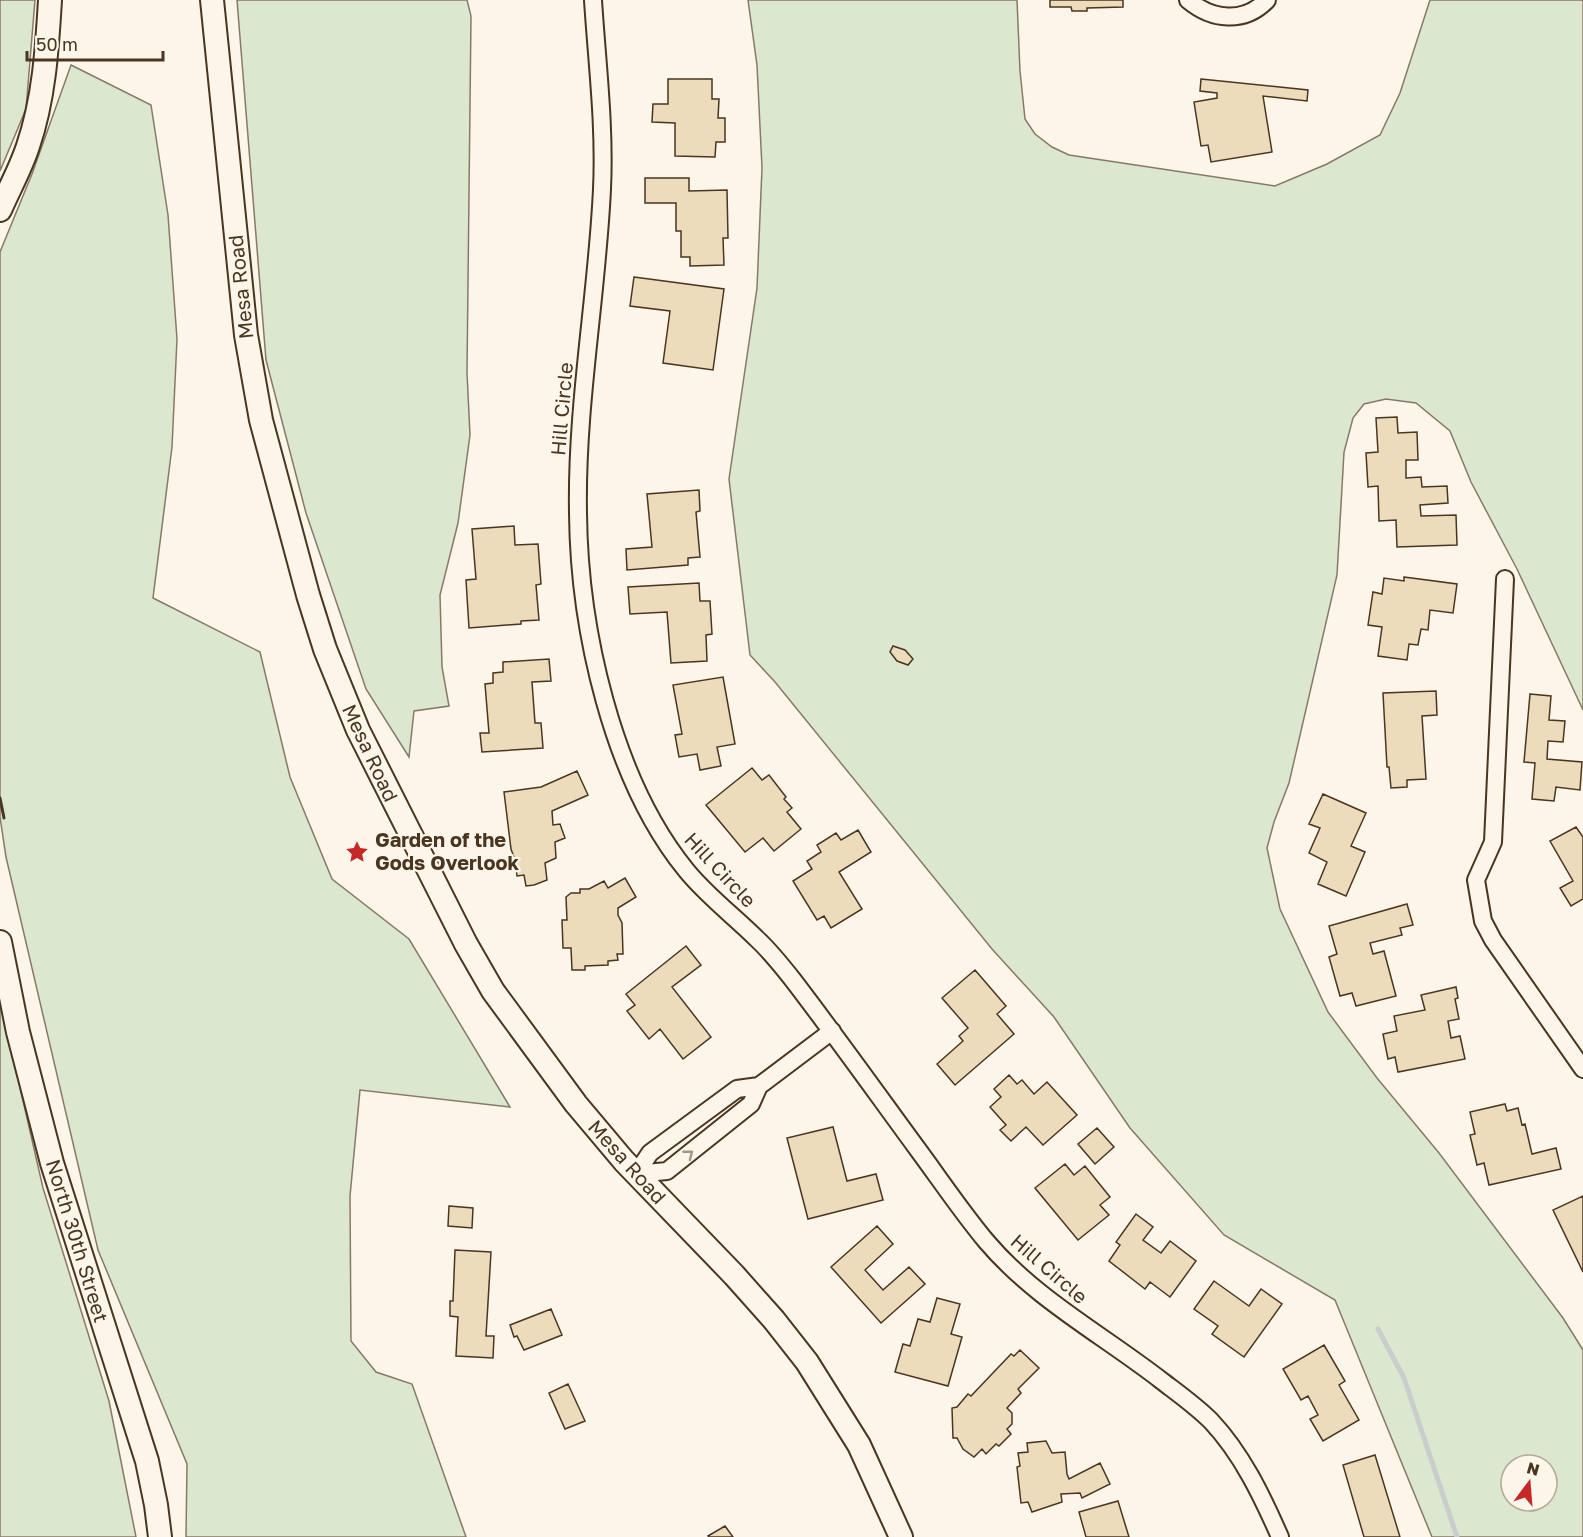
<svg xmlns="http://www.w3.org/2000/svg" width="1583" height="1537" viewBox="0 0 1583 1537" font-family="'Golos Text',sans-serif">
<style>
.green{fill:#dce7d0;stroke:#887966;stroke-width:1.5;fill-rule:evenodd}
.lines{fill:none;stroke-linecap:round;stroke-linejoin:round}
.stream{stroke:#c9cecd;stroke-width:5}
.building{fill:#ecdcbc;stroke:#4a3520;stroke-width:1.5}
.street-casing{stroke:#4a3520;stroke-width:20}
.secondary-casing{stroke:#4a3520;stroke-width:26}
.street{stroke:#fbf6e9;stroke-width:16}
.secondary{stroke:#fbf6e9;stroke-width:22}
.wall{stroke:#4a3520;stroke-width:3}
.oneway{stroke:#a29684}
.labels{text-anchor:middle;stroke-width:4.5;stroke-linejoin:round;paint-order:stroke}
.street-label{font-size:20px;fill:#4a3520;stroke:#fbf6e9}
.poi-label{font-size:20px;font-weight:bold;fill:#4a3520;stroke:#fbf6e9;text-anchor:start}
</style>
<rect width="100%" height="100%" fill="#fbf6e9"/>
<path class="green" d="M 0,0 L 35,0 L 26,109 L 0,171 Z
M 237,0 L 467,0 L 471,16 L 467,373 L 470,435 L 458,523 L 440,595 L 442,667 L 449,706 L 414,711 L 409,757 L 366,689 L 306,513 L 266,360 Z
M 748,0 L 1017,0 L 1020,71 L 1025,119 L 1035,134 L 1052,147 L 1069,155 L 1275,186 L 1327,164 L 1380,135 L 1400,93 L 1430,0 L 1583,0 L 1583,710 L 1517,569 L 1471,482 L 1450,431 L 1416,403 L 1386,399 L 1364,404 L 1353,418 L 1344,452 L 1337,575 L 1289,783 L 1274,822 L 1267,848 L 1280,909 L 1328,1012 L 1377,1078 L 1439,1153 L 1563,1318 L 1583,1350 L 1583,1537 L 1432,1537 L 1335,1300 L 1224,1235 L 1130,1128 L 1054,1017 L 992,949 L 775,682 L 750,655 L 729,479 L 757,288 L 762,168 L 757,65 ZM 1511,1465 L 1547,1465 L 1547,1501 L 1511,1501 Z
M 71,65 L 151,105 L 168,215 L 177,339 L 172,447 L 153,598 L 260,652 L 290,777 L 332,879 L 409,939 L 510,1107 L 360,1090 L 350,1196 L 351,1341 L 376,1372 L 412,1384 L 466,1537 L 186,1537 L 187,1464 L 98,1250 L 6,857 L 0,817 L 0,252 L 32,174 Z
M 0,1000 L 43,1188 L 109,1401 L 136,1537 L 0,1537 Z"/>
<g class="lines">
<path class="stream" d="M 1378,1329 L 1404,1378 L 1457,1537"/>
</g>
<path class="building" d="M 1050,0 L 1123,0 L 1123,7 L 1087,8 L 1087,11 L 1072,11 L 1071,7 L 1050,7 Z
M 668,79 L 712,79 L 712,99 L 719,99 L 718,118 L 725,118 L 725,142 L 716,142 L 715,157 L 675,156 L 675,123 L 652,122 L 653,104 L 668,104 Z
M 1201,79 L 1308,90 L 1307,101 L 1263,96 L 1272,152 L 1211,162 L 1208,145 L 1201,146 L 1194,102 L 1217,98 L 1217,93 L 1200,91 Z
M 645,178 L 689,178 L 689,191 L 727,190 L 728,238 L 723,238 L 724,265 L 690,266 L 690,257 L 681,257 L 681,231 L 676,231 L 676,203 L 645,203 Z
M 634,277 L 724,289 L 713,370 L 663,363 L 670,311 L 630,306 Z
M 1397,417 L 1398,433 L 1417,432 L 1418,460 L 1406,460 L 1406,478 L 1421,477 L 1422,487 L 1447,486 L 1448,503 L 1420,505 L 1421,516 L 1456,515 L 1457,545 L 1397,547 L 1396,520 L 1379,521 L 1378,486 L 1368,487 L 1366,453 L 1378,452 L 1376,418 Z
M 699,490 L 700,511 L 696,512 L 700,557 L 688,558 L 688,565 L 627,570 L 626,549 L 652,547 L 647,494 Z
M 514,526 L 515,545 L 538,544 L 541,584 L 536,585 L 539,620 L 521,621 L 521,624 L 469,628 L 466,580 L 476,579 L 472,529 Z
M 1404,577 L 1457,584 L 1453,613 L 1430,610 L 1428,630 L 1421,629 L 1418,645 L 1409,644 L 1407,660 L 1378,656 L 1382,627 L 1368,625 L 1373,592 L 1382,594 L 1384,578 L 1404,581 Z
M 699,583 L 700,601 L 710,601 L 712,634 L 706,635 L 707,661 L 671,663 L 667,612 L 630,614 L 628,587 Z
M 893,646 L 905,650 L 913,659 L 908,665 L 897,661 L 890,652 Z
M 549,659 L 551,681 L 532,682 L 535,723 L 541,723 L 543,748 L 482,752 L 480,733 L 489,733 L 485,684 L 493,683 L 493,673 L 503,672 L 503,662 Z
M 723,677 L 735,744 L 717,747 L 721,766 L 700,770 L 697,754 L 679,757 L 675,735 L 682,734 L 673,685 Z
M 1436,691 L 1437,715 L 1422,716 L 1426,779 L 1407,780 L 1407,787 L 1391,788 L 1389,767 L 1387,767 L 1383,693 Z
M 1530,694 L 1551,696 L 1549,720 L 1565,721 L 1563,742 L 1548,741 L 1547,759 L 1582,762 L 1580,790 L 1556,787 L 1554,801 L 1532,799 L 1535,763 L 1524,762 Z
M 752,768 L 762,780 L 769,775 L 786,797 L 784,799 L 792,808 L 787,812 L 801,829 L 774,851 L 763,838 L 745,852 L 706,805 Z
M 577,771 L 588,795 L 552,811 L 553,825 L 560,824 L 565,838 L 555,842 L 556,858 L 545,863 L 547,880 L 534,885 L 526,886 L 524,875 L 517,876 L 515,860 L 511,849 L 504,792 L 541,787 Z
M 1323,794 L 1366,813 L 1351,846 L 1365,852 L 1346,896 L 1318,884 L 1327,862 L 1309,853 L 1320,828 L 1309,824 Z
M 1576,827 L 1583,837 L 1583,899 L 1571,906 L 1560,888 L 1573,881 L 1550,841 Z
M 858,830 L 871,852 L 839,872 L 862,909 L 831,928 L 824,916 L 817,920 L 793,881 L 812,869 L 807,861 L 821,852 L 817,845 L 836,833 L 841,840 Z
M 625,878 L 636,897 L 618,908 L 618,915 L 622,923 L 623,954 L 617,954 L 618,960 L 608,961 L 608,965 L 585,966 L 585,970 L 572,970 L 571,948 L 563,948 L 562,920 L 567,920 L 566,897 L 571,893 L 580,893 L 580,889 L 589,889 L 604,881 L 608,888 Z
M 1407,904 L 1413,925 L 1400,928 L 1402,935 L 1370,943 L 1373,954 L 1384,951 L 1396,996 L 1356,1006 L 1352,993 L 1340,996 L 1329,957 L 1337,954 L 1329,926 Z
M 686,946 L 701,965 L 672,987 L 711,1037 L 683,1059 L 660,1029 L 649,1039 L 627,1011 L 635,1005 L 626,994 Z
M 975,970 L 1006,1006 L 997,1014 L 1014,1034 L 955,1085 L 937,1064 L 963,1041 L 959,1036 L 968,1028 L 942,998 Z
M 1456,987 L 1458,998 L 1455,999 L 1459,1019 L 1448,1021 L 1451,1038 L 1460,1036 L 1465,1059 L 1398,1072 L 1395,1057 L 1388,1059 L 1383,1034 L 1397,1031 L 1394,1016 L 1425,1010 L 1421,995 Z
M 1009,1075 L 1017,1084 L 1022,1080 L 1034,1094 L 1047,1082 L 1077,1115 L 1043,1145 L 1026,1127 L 1011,1141 L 1000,1130 L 1006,1125 L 990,1107 L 1001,1097 L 994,1089 Z
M 1505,1104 L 1507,1111 L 1518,1108 L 1522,1125 L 1525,1124 L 1532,1154 L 1556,1148 L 1561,1169 L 1489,1185 L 1484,1163 L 1477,1165 L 1470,1135 L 1475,1134 L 1470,1112 Z
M 833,1127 L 847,1181 L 876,1174 L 883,1200 L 808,1219 L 787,1138 Z
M 1097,1128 L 1114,1147 L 1095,1164 L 1078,1144 Z
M 1065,1164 L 1074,1175 L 1085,1166 L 1110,1197 L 1100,1205 L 1109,1215 L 1078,1240 L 1035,1188 Z
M 1583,1196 L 1583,1272 L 1553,1210 Z
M 449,1206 L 473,1208 L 472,1228 L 448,1226 Z
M 1136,1214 L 1153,1227 L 1143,1240 L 1161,1253 L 1170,1241 L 1196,1261 L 1170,1297 L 1150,1282 L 1145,1289 L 1109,1261 L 1120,1245 L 1116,1242 Z
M 877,1226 L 893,1244 L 865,1270 L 883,1290 L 909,1267 L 925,1284 L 881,1323 L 831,1267 Z
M 455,1250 L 491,1252 L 486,1336 L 494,1336 L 493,1358 L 456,1356 L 458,1317 L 450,1316 L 450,1301 L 453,1301 Z
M 1214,1281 L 1249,1306 L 1261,1289 L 1282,1304 L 1244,1357 L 1212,1334 L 1218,1326 L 1194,1309 Z
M 937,1298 L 960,1304 L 951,1334 L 962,1337 L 948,1386 L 895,1372 L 903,1344 L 910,1346 L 918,1319 L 930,1322 Z
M 551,1309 L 562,1335 L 524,1350 L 517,1336 L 514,1337 L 510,1325 Z
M 1324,1345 L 1345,1381 L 1339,1385 L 1359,1420 L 1323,1441 L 1310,1419 L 1318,1415 L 1308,1396 L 1301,1400 L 1283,1369 Z
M 1020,1350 L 1039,1368 L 1018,1389 L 1021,1393 L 1007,1408 L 1012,1413 L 1012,1424 L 1007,1429 L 1011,1434 L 999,1446 L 996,1444 L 986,1454 L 982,1449 L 974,1457 L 963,1449 L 957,1438 L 953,1438 L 952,1408 L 957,1407 L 968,1394 L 971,1396 L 1011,1354 L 1014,1356 Z
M 568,1384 L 585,1421 L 565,1429 L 549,1393 Z
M 1046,1441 L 1052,1453 L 1065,1452 L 1067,1474 L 1069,1479 L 1100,1463 L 1110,1484 L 1082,1498 L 1080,1493 L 1061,1494 L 1062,1502 L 1032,1512 L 1028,1502 L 1021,1503 L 1017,1467 L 1020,1466 L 1018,1453 L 1028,1452 L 1027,1443 Z
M 1375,1455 L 1400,1537 L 1364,1537 L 1343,1465 Z
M 1118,1501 L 1129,1537 L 1086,1537 L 1079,1512 Z
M 725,1526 L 733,1537 L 709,1537 L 708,1536 Z"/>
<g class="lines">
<g class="street-casing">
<path id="street" d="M 593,0 C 597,63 605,125 602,189 C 597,297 576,405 578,513 C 579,628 612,779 686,870 C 707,896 734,916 757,939 C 770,951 782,966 793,980 C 835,1035 875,1091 916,1147 C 939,1178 961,1211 986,1241 C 1035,1299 1103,1335 1162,1381 C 1179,1394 1196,1406 1211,1421 C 1242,1454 1262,1496 1280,1537
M 1188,0 C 1212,20 1244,24 1267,0
M 1505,579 L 1493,842 L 1476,880 L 1483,921 L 1493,940 L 1583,1069
M 636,1174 L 650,1153 L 737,1089 L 759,1086 L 832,1031
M 636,1174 L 667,1171 L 751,1104 L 759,1086"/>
</g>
<g class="secondary-casing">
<path id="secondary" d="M 212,0 L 246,335 L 261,420 L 308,595 L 325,649 L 358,730 L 466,944 L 493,991 L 576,1104 L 624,1161 L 734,1275 L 774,1320 L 807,1362 L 859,1445 L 901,1537
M 0,210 C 9,189 21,168 28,146 C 44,99 47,50 50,0
M 0,942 L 18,1032 L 52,1163 L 147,1461 L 156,1505 L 160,1537"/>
</g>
<use href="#street" class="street"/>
<use href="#secondary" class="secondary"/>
<path class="wall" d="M 0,798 L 4,818"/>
</g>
<defs><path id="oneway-chevron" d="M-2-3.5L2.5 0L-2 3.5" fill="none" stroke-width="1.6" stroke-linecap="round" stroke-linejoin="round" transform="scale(1.5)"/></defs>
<use class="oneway" href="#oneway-chevron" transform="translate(689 1154) rotate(-38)"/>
<defs>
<g id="sight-bare" transform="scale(1.8)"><path d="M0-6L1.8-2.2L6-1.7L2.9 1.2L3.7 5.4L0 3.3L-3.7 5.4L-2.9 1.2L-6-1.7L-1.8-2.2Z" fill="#c62828" stroke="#fbf6e9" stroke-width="2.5" paint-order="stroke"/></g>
</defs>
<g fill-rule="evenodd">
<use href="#sight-bare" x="357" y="852"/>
</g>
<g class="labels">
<g class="street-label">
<text transform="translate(241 287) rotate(-96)" y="7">Mesa Road</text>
<text transform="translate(562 409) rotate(-85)" y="7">Hill Circle</text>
<text transform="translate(370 753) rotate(65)" y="7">Mesa Road</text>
<text transform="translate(720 870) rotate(47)" y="7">Hill Circle</text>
<text transform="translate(627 1162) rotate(48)" y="7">Mesa Road</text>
<text transform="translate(77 1241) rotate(73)" y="7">North 30th Street</text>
<text transform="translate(1049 1269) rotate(41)" y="7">Hill Circle</text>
</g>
<g class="poi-label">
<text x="375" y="847">Garden of the<tspan x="375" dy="23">Gods Overlook</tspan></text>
</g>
</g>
<g transform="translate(1529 1483) rotate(16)"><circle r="28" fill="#fbf6e9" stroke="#b4a999" stroke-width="1.5"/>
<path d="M0-4.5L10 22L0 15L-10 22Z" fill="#c62828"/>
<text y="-9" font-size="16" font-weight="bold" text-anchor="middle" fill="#4a3520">N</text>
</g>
<path d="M27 51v9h136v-9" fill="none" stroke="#4a3520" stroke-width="3"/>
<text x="36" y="51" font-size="18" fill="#4a3520" stroke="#fbf6e9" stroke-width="4.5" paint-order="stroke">50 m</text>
</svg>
